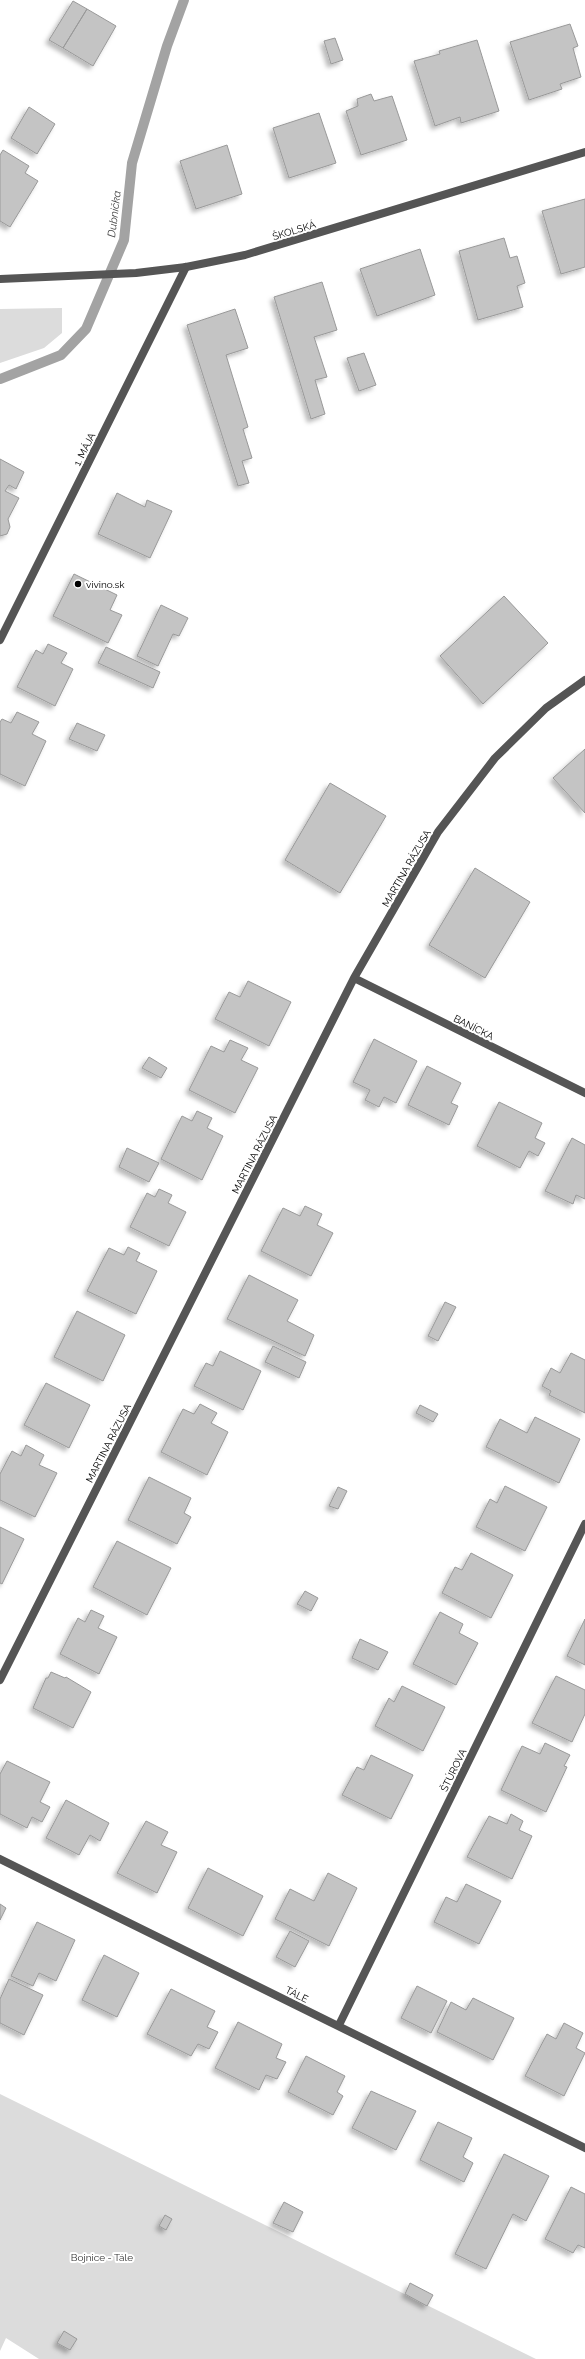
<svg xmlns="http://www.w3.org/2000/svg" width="585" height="2359" viewBox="0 0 585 2359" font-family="Raleway,sans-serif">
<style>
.green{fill:#dcdcdc}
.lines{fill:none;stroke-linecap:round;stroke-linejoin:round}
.stream{stroke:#a3a3a3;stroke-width:10}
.building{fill:#c4c4c4;stroke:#999;filter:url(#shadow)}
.minor{stroke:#555;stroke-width:8}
.tertiary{stroke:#555;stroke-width:8}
.poi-dot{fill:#000;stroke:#fff;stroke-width:1.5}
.labels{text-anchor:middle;stroke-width:4;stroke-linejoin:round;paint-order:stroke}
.street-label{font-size:10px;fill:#000;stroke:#fff}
.poi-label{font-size:10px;fill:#000;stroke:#fff;text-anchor:start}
.park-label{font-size:10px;fill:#333;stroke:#fff}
.water-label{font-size:11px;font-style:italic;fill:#444;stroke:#fff}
</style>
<defs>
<filter id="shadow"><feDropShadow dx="-3.5" dy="3.5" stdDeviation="2" flood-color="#0004"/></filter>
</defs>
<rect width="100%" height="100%" fill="#fff"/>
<path class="green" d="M 62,308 L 62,333 L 44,348 L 0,363 L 0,309 Z
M 0,2094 L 536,2359 L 39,2359 L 6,2338 L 0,2351 Z"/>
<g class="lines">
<path class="stream" d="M 0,379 L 61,355 L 86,329 L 124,240 L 132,163 L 167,46 L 184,0"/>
</g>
<path class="building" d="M 73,1 L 87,9 L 63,48 L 49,40 Z
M 87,9 L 116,26 L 93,66 L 63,48 Z
M 570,24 L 578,46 L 573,48 L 581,77 L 560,84 L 562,89 L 529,100 L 510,42 Z
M 335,38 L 343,60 L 331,64 L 324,41 Z
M 477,40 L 499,111 L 461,123 L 460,117 L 435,126 L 414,61 L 440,54 L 439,51 Z
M 371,94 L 374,101 L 392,96 L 407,140 L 361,155 L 346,111 L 358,106 L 357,99 Z
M 29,107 L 55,124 L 37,154 L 11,138 Z
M 319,113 L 336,163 L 289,178 L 273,128 Z
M 227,145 L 242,194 L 196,209 L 180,161 Z
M 3,150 L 29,166 L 25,173 L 38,181 L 10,227 L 0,221 L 0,155 Z
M 585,199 L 585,267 L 561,274 L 542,211 Z
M 504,238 L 510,258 L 517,256 L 525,283 L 517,286 L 523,307 L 478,320 L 459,251 Z
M 420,249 L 435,295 L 377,316 L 360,269 Z
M 322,282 L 337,330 L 314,337 L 327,377 L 315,380 L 325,414 L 311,419 L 274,297 Z
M 235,309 L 248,348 L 226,355 L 248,427 L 243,429 L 252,458 L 242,461 L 249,483 L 238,486 L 187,325 Z
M 364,353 L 376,385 L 359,391 L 347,358 Z
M 0,459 L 24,472 L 16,489 L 9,485 L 5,491 L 19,498 L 8,519 L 10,527 L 7,534 L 0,536 Z
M 117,493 L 145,507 L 147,500 L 172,511 L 150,558 L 98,534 Z
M 74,574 L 117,595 L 110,610 L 122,615 L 108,643 L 53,616 Z
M 504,596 L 548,643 L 483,704 L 440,656 Z
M 161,605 L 188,618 L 179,636 L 173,634 L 158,666 L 137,656 Z
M 48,644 L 67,653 L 61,663 L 73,669 L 55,706 L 17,687 L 36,650 L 43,654 Z
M 106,647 L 160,672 L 153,688 L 98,663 Z
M 17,712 L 39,722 L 32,734 L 46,741 L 25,786 L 0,774 L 0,722 L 2,719 L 11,723 Z
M 77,723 L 105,735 L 97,751 L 69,739 Z
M 585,749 L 585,813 L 553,778 Z
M 330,783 L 386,816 L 340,893 L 285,860 Z
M 475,868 L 530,902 L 485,978 L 429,945 Z
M 248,981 L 291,1002 L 269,1046 L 215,1019 L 229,992 L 240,997 Z
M 374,1039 L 417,1061 L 396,1103 L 384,1097 L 379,1107 L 365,1100 L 370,1090 L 353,1082 Z
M 230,1040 L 248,1048 L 241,1060 L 258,1068 L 235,1113 L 189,1090 L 211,1046 L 224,1052 Z
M 149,1057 L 167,1068 L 161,1078 L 142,1068 Z
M 427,1066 L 461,1083 L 451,1103 L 458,1106 L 449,1125 L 408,1105 Z
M 499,1102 L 542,1123 L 535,1138 L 545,1143 L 538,1156 L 529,1151 L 520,1168 L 477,1146 Z
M 197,1111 L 212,1118 L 207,1128 L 223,1136 L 202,1180 L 161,1159 L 182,1116 L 192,1121 Z
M 572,1138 L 585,1145 L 585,1199 L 576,1195 L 573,1204 L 545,1191 Z
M 127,1148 L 159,1163 L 149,1182 L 119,1167 Z
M 159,1189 L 172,1195 L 168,1203 L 186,1212 L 169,1246 L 130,1227 L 147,1193 L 155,1197 Z
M 305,1206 L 322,1214 L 317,1225 L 333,1233 L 311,1276 L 261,1251 L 283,1208 L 300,1216 Z
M 128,1247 L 140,1253 L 136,1261 L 157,1271 L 136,1314 L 87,1291 L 109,1248 L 124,1255 Z
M 249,1275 L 298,1300 L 287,1321 L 314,1335 L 305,1356 L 227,1319 Z
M 445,1302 L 456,1307 L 438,1341 L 428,1336 Z
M 77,1311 L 125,1335 L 103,1381 L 54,1357 Z
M 273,1346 L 306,1362 L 299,1378 L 265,1362 Z
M 220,1351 L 261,1371 L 243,1410 L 194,1386 L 206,1363 L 213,1366 Z
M 571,1353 L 585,1360 L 585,1413 L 549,1395 L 551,1391 L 542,1386 L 551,1368 L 560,1373 Z
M 46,1383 L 90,1405 L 69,1448 L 24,1425 Z
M 200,1404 L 217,1413 L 211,1423 L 228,1432 L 207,1475 L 161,1452 L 183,1409 L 194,1414 Z
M 420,1405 L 438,1414 L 433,1422 L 416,1413 Z
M 535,1417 L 580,1439 L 559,1483 L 486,1447 L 500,1419 L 527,1433 Z
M 26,1445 L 44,1455 L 39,1465 L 57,1473 L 35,1517 L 0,1500 L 0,1474 L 12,1451 L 21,1456 Z
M 149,1477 L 191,1498 L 184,1513 L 191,1517 L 177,1544 L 128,1520 Z
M 505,1486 L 547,1507 L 525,1551 L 476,1527 L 490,1499 L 497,1503 Z
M 338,1487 L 347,1491 L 338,1509 L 329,1506 Z
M 0,1527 L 24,1539 L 2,1584 L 0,1583 Z
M 117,1541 L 171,1568 L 147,1615 L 93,1587 Z
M 471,1553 L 513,1575 L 491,1618 L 442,1593 L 455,1567 L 462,1570 Z
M 305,1591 L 318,1598 L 311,1611 L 297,1604 Z
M 91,1610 L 104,1616 L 98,1628 L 117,1637 L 99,1674 L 60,1654 L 78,1618 L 85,1622 Z
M 440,1612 L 463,1624 L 459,1633 L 478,1643 L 456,1685 L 413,1664 Z
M 585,1619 L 585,1665 L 567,1656 Z
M 360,1639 L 388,1652 L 378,1670 L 352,1658 Z
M 51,1672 L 65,1678 L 66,1677 L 91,1692 L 73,1728 L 33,1708 L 46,1678 L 48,1678 Z
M 556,1676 L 585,1690 L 585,1714 L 572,1742 L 532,1723 Z
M 402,1686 L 445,1707 L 423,1751 L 375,1726 L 389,1698 L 394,1702 Z
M 545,1743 L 570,1755 L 564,1766 L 567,1767 L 546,1812 L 501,1790 L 522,1746 L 540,1754 Z
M 371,1755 L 413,1775 L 391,1819 L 342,1795 L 357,1767 L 364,1770 Z
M 7,1761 L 50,1782 L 40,1802 L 50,1807 L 42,1822 L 32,1817 L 27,1828 L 0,1814 L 0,1774 Z
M 66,1800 L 109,1823 L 100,1841 L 90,1835 L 79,1855 L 46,1838 Z
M 511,1814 L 523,1821 L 519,1830 L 532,1836 L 512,1879 L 467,1857 L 489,1816 L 507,1824 Z
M 146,1821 L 168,1832 L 161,1845 L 177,1852 L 157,1893 L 117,1873 Z
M 208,1868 L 263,1896 L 243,1936 L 188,1908 Z
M 328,1873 L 357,1888 L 329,1946 L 275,1919 L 290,1889 L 314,1901 Z
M 466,1884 L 501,1901 L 479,1944 L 434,1922 L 446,1897 L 457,1902 Z
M 0,1904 L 6,1908 L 0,1920 Z
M 37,1922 L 75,1940 L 56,1981 L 39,1973 L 33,1986 L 11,1976 Z
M 290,1931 L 309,1941 L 295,1967 L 276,1957 Z
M 104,1955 L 139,1973 L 117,2017 L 82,2000 Z
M 9,1979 L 43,1995 L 24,2035 L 0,2023 L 0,1999 Z
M 417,1986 L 447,2001 L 431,2033 L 401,2018 Z
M 171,1989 L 215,2011 L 207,2027 L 218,2032 L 209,2049 L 198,2044 L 191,2056 L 147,2034 Z
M 473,1998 L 514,2018 L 493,2060 L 437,2032 L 451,2002 L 466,2010 Z
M 238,2022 L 282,2044 L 276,2058 L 286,2062 L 277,2079 L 266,2075 L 259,2090 L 215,2068 Z
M 564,2023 L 583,2033 L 576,2048 L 585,2053 L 564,2096 L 525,2076 L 547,2034 L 556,2039 Z
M 306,2056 L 345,2076 L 337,2092 L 343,2096 L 333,2115 L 288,2092 Z
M 371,2091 L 416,2111 L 396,2150 L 352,2128 Z
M 438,2122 L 472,2138 L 463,2157 L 473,2163 L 464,2182 L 420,2160 Z
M 504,2154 L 549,2176 L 526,2221 L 513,2214 L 486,2269 L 455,2254 Z
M 571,2187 L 585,2194 L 585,2248 L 578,2245 L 573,2253 L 545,2239 Z
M 284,2202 L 303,2212 L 293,2232 L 273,2223 Z
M 165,2215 L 172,2219 L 166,2230 L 159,2226 Z
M 410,2283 L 433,2295 L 427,2306 L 405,2294 Z
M 64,2331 L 77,2339 L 70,2350 L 57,2343 Z"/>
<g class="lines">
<path class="minor" d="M 0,640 L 186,267
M 354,978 L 585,1093
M 0,1680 L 354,978 L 438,832 L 495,758 L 546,708 L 585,680
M 0,1859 L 585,2148
M 339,2025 L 585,1524"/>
<path class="tertiary" d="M 0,279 L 136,273 L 186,267 L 245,255 L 585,152"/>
</g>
<circle class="poi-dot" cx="78" cy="584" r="4"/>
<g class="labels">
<g class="street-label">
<text transform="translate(294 230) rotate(-17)" y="4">ŠKOLSKÁ</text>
<text transform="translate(84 449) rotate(-63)" y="4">1. MÁJA</text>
<text transform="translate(406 868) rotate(-60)" y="4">MARTINA RÁZUSA</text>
<text transform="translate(474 1027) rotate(27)" y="4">BANÍCKA</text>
<text transform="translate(254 1154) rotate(-63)" y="4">MARTINA RÁZUSA</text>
<text transform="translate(108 1443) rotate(-63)" y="4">MARTINA RÁZUSA</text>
<text transform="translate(453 1770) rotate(-64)" y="4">ŠTÚROVA</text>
<text transform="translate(297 1994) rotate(26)" y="4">TÁLE</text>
</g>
<g class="poi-label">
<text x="86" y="588">vivino.sk</text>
</g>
<g class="park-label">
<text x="102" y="2261">Bojnice - Tále</text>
</g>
<g class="water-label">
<text transform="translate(114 214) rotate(-83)" y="4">Dubnička</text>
</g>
</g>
</svg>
